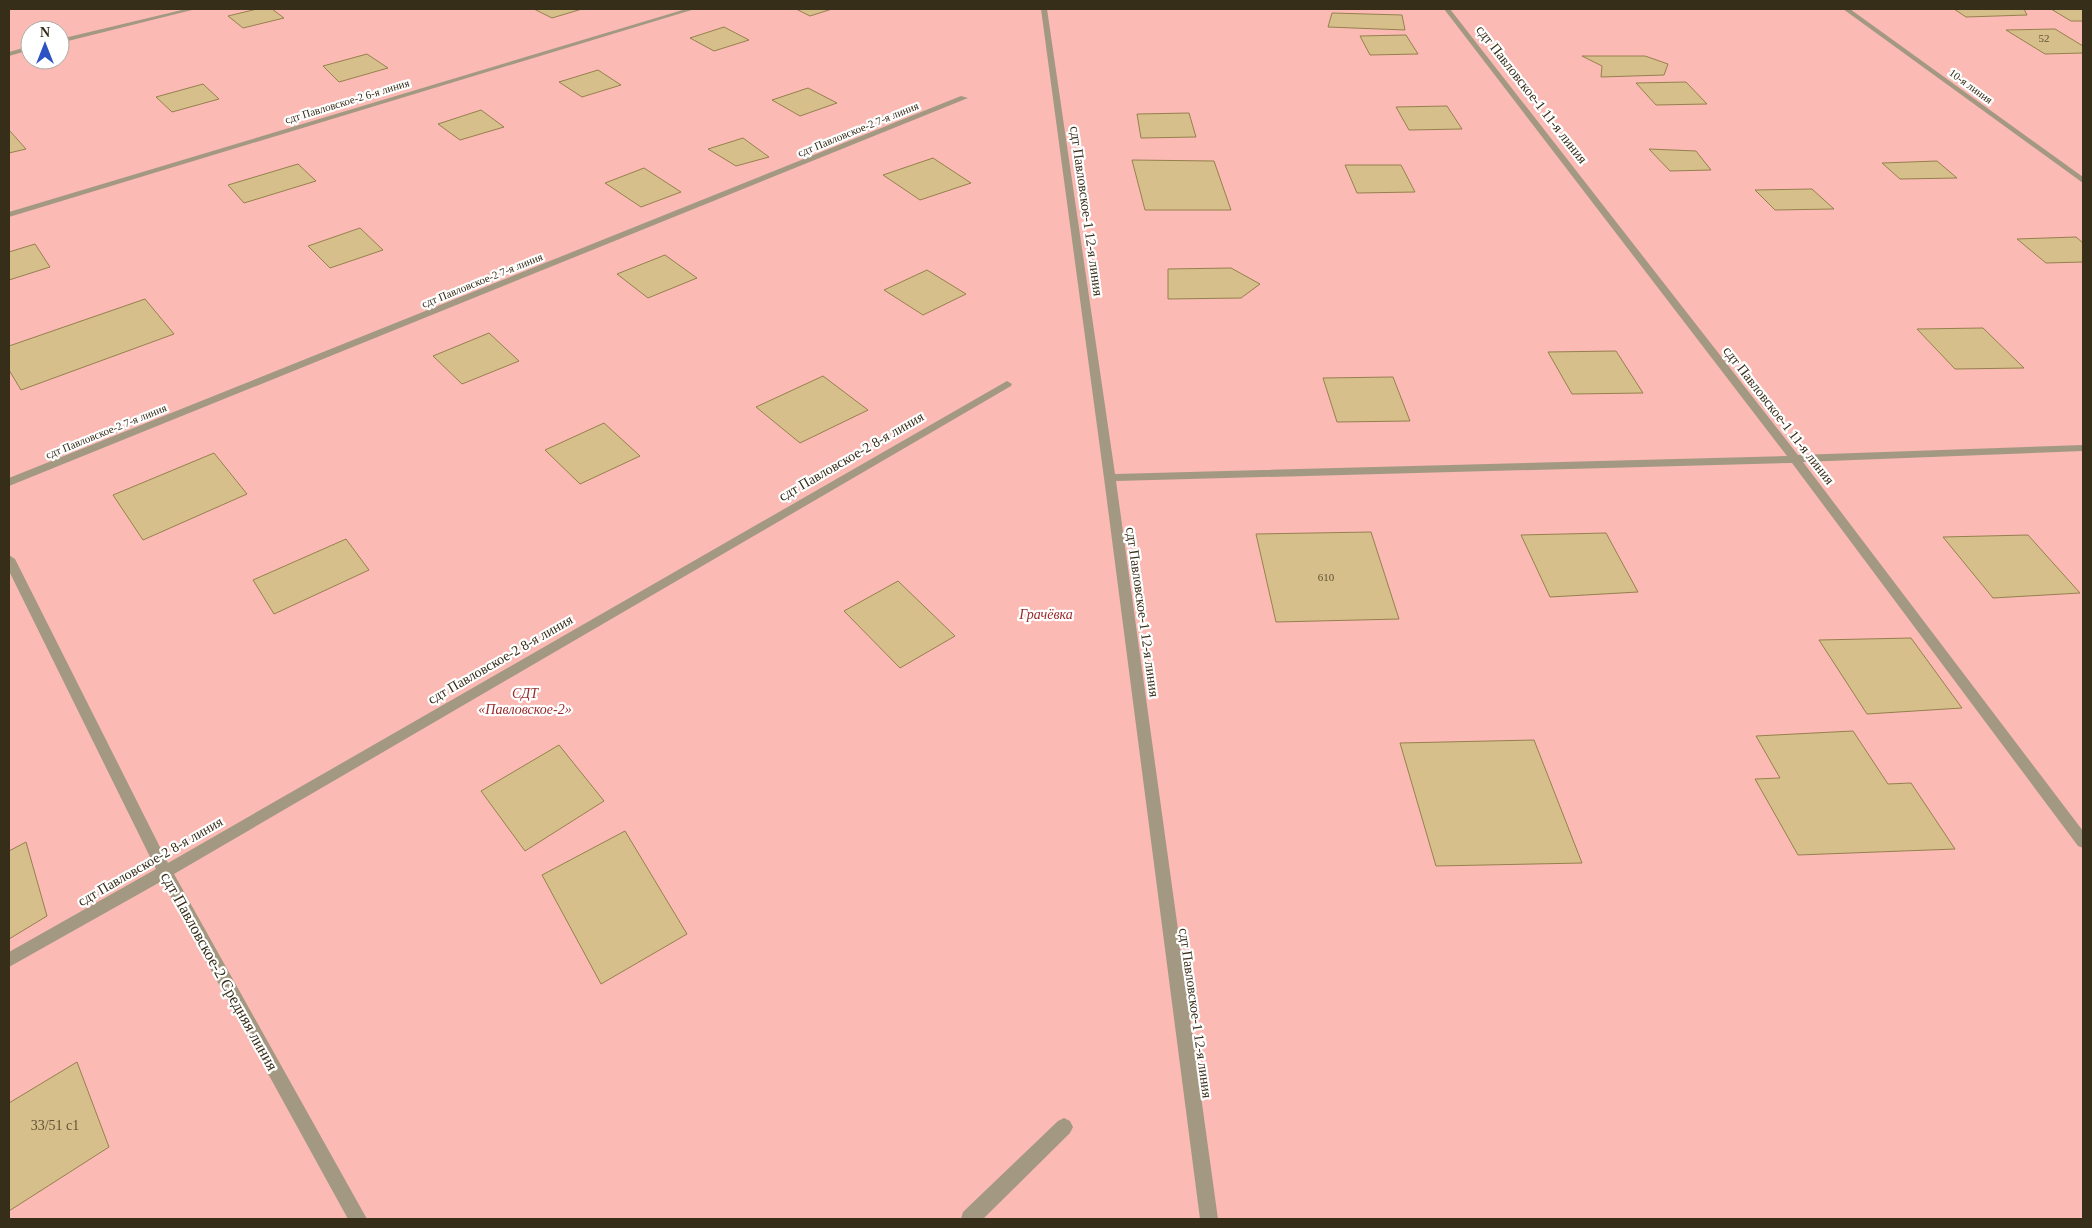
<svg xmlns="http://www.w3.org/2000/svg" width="2092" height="1228" viewBox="0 0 2092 1228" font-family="'Times New Roman',serif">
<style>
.green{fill:#fbbab4;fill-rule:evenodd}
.building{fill:#d7bf8b;stroke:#96804e}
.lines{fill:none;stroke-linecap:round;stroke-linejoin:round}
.minor{fill:#a39983;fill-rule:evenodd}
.labels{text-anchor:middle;stroke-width:4.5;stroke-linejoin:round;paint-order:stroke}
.number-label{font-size:11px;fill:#5f5236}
.far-street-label{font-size:11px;fill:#372e19;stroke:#fff}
.street-label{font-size:14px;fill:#372e19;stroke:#fff}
.park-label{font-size:14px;font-style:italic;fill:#992a29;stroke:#fff}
.near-number-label{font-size:14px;fill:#5f5236}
.near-street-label{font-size:16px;fill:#372e19;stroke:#fff}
</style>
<rect width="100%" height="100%" fill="#ffe6b1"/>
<path class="green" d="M 9,9 L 2083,9 L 2083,1219 L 9,1219 ZM 30,30 L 60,30 L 60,60 L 30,60 Z"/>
<path class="building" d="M 257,9 L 272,9 L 284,18 L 243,28 L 228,16 Z
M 534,9 L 582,9 L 552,18 Z
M 796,9 L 832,9 L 810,16 Z
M 1954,9 L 2024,9 L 2027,15 L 1966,17 Z
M 2051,9 L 2083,9 L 2083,21 L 2071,21 Z
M 1332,13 L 1402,15 L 1405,30 L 1328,27 Z
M 724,27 L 749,40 L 714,51 L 690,38 Z
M 2055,29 L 2083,46 L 2083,53 L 2045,54 L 2006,30 Z
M 1406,35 L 1418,54 L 1370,55 L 1360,36 Z
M 367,54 L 388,68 L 339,82 L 323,66 Z
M 1582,56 L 1645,56 L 1668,64 L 1664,75 L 1601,77 L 1602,66 Z
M 598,70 L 621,85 L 582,97 L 559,82 Z
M 1686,82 L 1707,104 L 1656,105 L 1636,83 Z
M 203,84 L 219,99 L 172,112 L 156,97 Z
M 808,88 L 837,103 L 800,116 L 772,100 Z
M 1447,106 L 1462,129 L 1409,130 L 1396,107 Z
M 481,110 L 504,127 L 460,140 L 438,124 Z
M 1189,113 L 1196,137 L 1141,138 L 1137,114 Z
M 9,130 L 26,149 L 9,153 Z
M 743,138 L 769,157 L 736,166 L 708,149 Z
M 1649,149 L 1696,151 L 1711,170 L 1670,171 Z
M 933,158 L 971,183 L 920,200 L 883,175 Z
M 1132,160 L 1214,161 L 1231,210 L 1145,210 Z
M 1937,161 L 1957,178 L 1900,179 L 1882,163 Z
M 298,164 L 316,181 L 244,203 L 228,185 Z
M 1345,165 L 1401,165 L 1415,192 L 1357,193 Z
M 644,168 L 681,192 L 641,207 L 605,183 Z
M 1812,189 L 1834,209 L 1775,210 L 1755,190 Z
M 360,228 L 383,250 L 330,268 L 308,246 Z
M 2076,237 L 2083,243 L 2083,262 L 2046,263 L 2017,239 Z
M 35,244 L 50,267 L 9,280 L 9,252 Z
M 665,255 L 697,278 L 648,298 L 617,274 Z
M 1231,268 L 1260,284 L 1241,298 L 1168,299 L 1168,269 Z
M 927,270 L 966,294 L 923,315 L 884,290 Z
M 145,299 L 174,334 L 21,390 L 9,370 L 9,346 Z
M 1983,328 L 2024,368 L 1955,369 L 1917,329 Z
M 489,333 L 519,361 L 462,384 L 433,356 Z
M 1616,351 L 1643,393 L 1572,394 L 1548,352 Z
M 823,376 L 868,410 L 800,443 L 756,407 Z
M 1393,377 L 1410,421 L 1337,422 L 1323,378 Z
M 604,423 L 640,456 L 580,484 L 545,450 Z
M 214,453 L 247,494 L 143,540 L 113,495 Z
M 1371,532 L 1399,619 L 1276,622 L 1256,534 Z
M 1606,533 L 1638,592 L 1550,597 L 1521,535 Z
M 2028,535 L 2080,593 L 1993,598 L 1943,537 Z
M 346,539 L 369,570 L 274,614 L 253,580 Z
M 898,581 L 955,636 L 900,668 L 844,611 Z
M 1911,638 L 1962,708 L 1867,714 L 1819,640 Z
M 1853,731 L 1888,784 L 1911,783 L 1955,849 L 1798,855 L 1755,779 L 1780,778 L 1756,736 Z
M 1534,740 L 1582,863 L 1436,866 L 1400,743 Z
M 559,745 L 604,801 L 525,851 L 481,791 Z
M 625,831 L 687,934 L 601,984 L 542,875 Z
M 26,842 L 47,916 L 9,939 L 9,851 Z
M 77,1062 L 109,1147 L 9,1211 L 9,1103 Z"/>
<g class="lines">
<path class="minor" d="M 186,9 L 196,9 L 60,43 L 60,39 Z
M 686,9 L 695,9 L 9,217 L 9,212 Z
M 1041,9 L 1047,9 L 1115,474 L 1787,456 L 1444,9 L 1450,9 L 1798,455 L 2083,445 L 2083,451 L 1803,462 L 2083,831 L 2083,848 L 2078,846 L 1792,463 L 1116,481 L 1218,1219 L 1200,1219 L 1104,478 Z
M 1843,9 L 1850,9 L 2083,177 L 2083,183 Z
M 30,46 L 30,50 L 9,56 L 9,52 Z
M 961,96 L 968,98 L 9,486 L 9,478 Z
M 1007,381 L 1012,384 L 1011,386 L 174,874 L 367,1219 L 348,1219 L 162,881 L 9,967 L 9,952 L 156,869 L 9,571 L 9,555 L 15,559 L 168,863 Z
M 1064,1118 L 1070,1121 L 1073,1127 L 1070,1133 L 983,1219 L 961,1219 L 963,1212 L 1058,1121 Z"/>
</g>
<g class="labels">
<g class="number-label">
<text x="2044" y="42">52</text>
<text x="1326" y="581">610</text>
</g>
<g class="far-street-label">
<text transform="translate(1971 86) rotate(36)" y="4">10-я линия</text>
<text transform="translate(347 101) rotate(-17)" y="4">сдт Павловское-2 6-я линия</text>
<text transform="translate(858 129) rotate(-22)" y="4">сдт Павловское-2 7-я линия</text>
<text transform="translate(482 280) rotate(-22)" y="4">сдт Павловское-2 7-я линия</text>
<text transform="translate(106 431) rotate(-22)" y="4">сдт Павловское-2 7-я линия</text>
</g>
<g class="street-label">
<text transform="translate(1532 94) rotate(52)" y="5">сдт Павловское-1 11-я линия</text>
<text transform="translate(1087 211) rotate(82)" y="5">сдт Павловское-1 12-я линия</text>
<text transform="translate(1779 415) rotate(52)" y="5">сдт Павловское-1 11-я линия</text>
<text transform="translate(851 456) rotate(-30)" y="5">сдт Павловское-2 8-я линия</text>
<text transform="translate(1143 612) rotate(82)" y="5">сдт Павловское-1 12-я линия</text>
<text transform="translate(500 659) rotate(-30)" y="5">сдт Павловское-2 8-я линия</text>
<text transform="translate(150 861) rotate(-30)" y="5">сдт Павловское-2 8-я линия</text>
<text transform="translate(1196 1013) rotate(82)" y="5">сдт Павловское-1 12-я линия</text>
</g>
<g class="park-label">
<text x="1046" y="619">Грачёвка</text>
<text x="525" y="698">СДТ<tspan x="525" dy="16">«Павловское-2»</tspan></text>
</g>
<g class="near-number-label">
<text x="55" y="1130">33/51 с1</text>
</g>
<g class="near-street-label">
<text transform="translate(220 971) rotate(61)" y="6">сдт Павловское-2 Средняя линия</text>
</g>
</g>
<rect width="2092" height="1228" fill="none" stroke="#372e19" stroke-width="20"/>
<g transform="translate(45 45)"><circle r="24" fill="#ffffff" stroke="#afaba3"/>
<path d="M0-4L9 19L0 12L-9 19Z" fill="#2d52c2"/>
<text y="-8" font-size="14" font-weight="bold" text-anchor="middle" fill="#372e19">N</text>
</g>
</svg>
